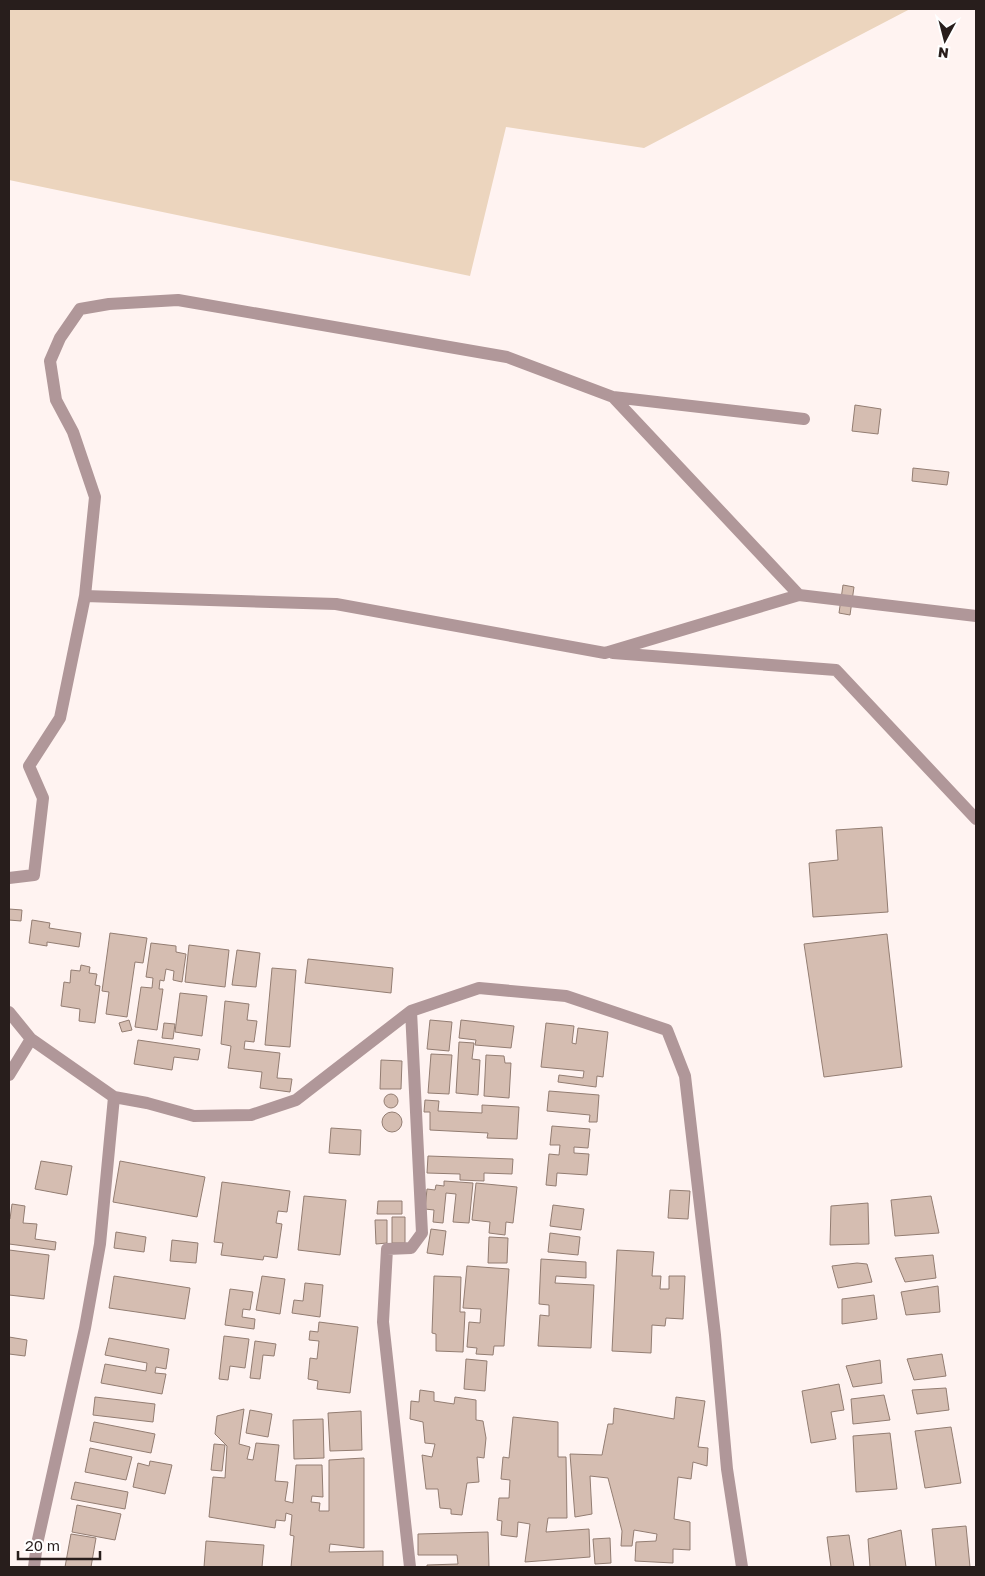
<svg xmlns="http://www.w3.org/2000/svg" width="985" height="1576" viewBox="0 0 985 1576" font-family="'Golos Text',sans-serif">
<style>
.green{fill:#ecd5be}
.building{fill:#d5bdb1;stroke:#937d72}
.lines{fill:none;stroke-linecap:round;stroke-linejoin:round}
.lane{stroke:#b09799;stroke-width:12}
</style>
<rect width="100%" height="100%" fill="#fff3f1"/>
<path class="green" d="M 9,9 L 910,9 L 644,148 L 506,127 L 470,276 L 9,180 Z"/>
<path class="building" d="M 855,405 L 881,409 L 878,434 L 852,431 Z
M 913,468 L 949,472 L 947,485 L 912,481 Z
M 843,585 L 854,587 L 850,615 L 839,613 Z
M 882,827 L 888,912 L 813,917 L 809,863 L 838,860 L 836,830 Z
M 9,909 L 22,910 L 21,921 L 9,920 Z
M 32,920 L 50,923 L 49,928 L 81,933 L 79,947 L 47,942 L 47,946 L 29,943 Z
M 110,933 L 147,938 L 143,963 L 135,962 L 127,1017 L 106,1014 L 109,992 L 102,991 Z
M 887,934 L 902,1067 L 824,1077 L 804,944 Z
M 151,943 L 176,946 L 176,952 L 186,954 L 182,982 L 173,980 L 174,971 L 166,969 L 164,981 L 160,980 L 159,989 L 163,989 L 157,1030 L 135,1027 L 141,987 L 152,988 L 153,978 L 146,977 Z
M 189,945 L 229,950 L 225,987 L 185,982 Z
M 237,950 L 260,953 L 256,987 L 232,985 Z
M 308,959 L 393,968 L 391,993 L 305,983 Z
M 81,965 L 90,967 L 89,973 L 97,974 L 95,985 L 100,986 L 95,1023 L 79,1021 L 80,1009 L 61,1006 L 64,982 L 70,983 L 71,970 L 80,971 Z
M 272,968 L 296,970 L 290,1047 L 265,1045 Z
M 180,993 L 207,996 L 202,1036 L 175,1032 Z
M 225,1001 L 249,1004 L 247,1020 L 257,1021 L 254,1042 L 245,1041 L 244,1049 L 280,1053 L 277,1078 L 292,1079 L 290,1092 L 260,1088 L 262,1072 L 228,1068 L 231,1046 L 221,1044 Z
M 129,1020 L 132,1030 L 122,1032 L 119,1023 Z
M 430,1020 L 452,1022 L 449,1051 L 427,1049 Z
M 461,1020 L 514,1026 L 511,1048 L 475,1045 L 476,1040 L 459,1038 Z
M 164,1023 L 175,1024 L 173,1039 L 162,1038 Z
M 546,1023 L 574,1026 L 572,1043 L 576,1044 L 578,1028 L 608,1032 L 603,1077 L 597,1076 L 596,1087 L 558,1082 L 559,1075 L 583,1078 L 584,1071 L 541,1067 Z
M 138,1040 L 200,1049 L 198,1060 L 174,1057 L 172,1070 L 134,1064 Z
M 459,1042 L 474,1043 L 472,1059 L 480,1060 L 478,1095 L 456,1093 Z
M 431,1054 L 452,1055 L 449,1094 L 428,1093 Z
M 486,1055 L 504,1056 L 505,1063 L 511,1063 L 509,1098 L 484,1096 Z
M 381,1060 L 402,1061 L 401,1089 L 380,1089 Z
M 549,1091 L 599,1095 L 597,1122 L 589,1122 L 590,1115 L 547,1111 Z
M384 1101a7 7 0 1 1 14 0a7 7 0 1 1-14 0Z
M 425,1100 L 439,1101 L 438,1111 L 482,1113 L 482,1105 L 519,1107 L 517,1139 L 487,1138 L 488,1133 L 430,1130 L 430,1112 L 424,1112 Z
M382 1122a10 10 0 1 1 20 0a10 10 0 1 1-20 0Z
M 552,1126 L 590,1129 L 588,1148 L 574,1147 L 574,1153 L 589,1154 L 587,1175 L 557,1173 L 556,1186 L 546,1185 L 549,1154 L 559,1155 L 560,1145 L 550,1145 Z
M 331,1128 L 361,1130 L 360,1155 L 329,1153 Z
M 428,1156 L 513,1159 L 512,1174 L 484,1173 L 484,1181 L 460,1180 L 460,1174 L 427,1173 Z
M 41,1161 L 72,1166 L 67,1195 L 35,1189 Z
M 120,1161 L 205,1177 L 197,1217 L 113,1202 Z
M 444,1181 L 473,1183 L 469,1223 L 453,1222 L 456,1194 L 446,1193 L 443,1223 L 433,1222 L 434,1210 L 425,1209 L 427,1189 L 435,1190 L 436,1185 L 444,1186 Z
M 222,1182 L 290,1191 L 287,1212 L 278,1211 L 276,1223 L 282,1224 L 277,1258 L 264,1256 L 263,1260 L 221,1255 L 223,1243 L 214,1242 Z
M 476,1183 L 517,1187 L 513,1223 L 506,1222 L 505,1235 L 489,1233 L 490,1222 L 472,1220 Z
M 670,1190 L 690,1191 L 688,1219 L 668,1218 Z
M 304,1196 L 346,1200 L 340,1255 L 298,1250 Z
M 931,1196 L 939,1233 L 895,1236 L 891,1200 Z
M 378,1201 L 402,1201 L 402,1214 L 377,1214 Z
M 868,1203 L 869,1244 L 830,1245 L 831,1206 Z
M 12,1204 L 25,1206 L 23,1223 L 37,1224 L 35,1239 L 56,1242 L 55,1250 L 9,1244 L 9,1218 L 10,1219 Z
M 553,1205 L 584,1209 L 581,1230 L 550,1226 Z
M 392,1217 L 405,1217 L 405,1243 L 392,1243 Z
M 375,1220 L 387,1220 L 387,1243 L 376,1244 Z
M 431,1229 L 446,1231 L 443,1255 L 427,1253 Z
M 116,1232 L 146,1237 L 144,1252 L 114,1248 Z
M 550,1233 L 580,1237 L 578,1255 L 548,1252 Z
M 489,1237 L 508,1238 L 507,1263 L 488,1263 Z
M 172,1240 L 198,1243 L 196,1263 L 170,1261 Z
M 9,1250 L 49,1255 L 44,1299 L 9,1295 Z
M 617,1250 L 654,1252 L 652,1276 L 661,1276 L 660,1289 L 669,1289 L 669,1276 L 685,1276 L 683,1319 L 666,1318 L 665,1326 L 652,1325 L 651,1353 L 612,1351 Z
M 933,1255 L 936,1278 L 905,1282 L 895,1258 Z
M 541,1259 L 586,1262 L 586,1278 L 556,1276 L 555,1283 L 594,1285 L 591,1348 L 538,1346 L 540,1315 L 549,1316 L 549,1305 L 539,1304 Z
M 857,1263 L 867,1264 L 872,1282 L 838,1288 L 832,1266 Z
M 467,1266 L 509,1269 L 504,1346 L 494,1346 L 493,1355 L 476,1354 L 477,1348 L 467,1347 L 469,1322 L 480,1323 L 481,1309 L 463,1308 Z
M 114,1276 L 190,1288 L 185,1319 L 109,1308 Z
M 262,1276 L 285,1279 L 280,1314 L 256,1310 Z
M 434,1276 L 461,1277 L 460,1312 L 465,1312 L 463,1352 L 436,1351 L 436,1334 L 432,1333 Z
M 305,1283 L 323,1285 L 320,1317 L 292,1313 L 294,1300 L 303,1301 Z
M 938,1286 L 940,1312 L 906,1315 L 901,1292 Z
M 230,1289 L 253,1292 L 250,1310 L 243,1309 L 242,1317 L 255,1319 L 254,1329 L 225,1325 Z
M 874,1295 L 877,1319 L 842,1324 L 842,1299 Z
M 319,1322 L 358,1327 L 350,1393 L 317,1389 L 318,1381 L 308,1379 L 310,1358 L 317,1359 L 319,1341 L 309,1340 L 310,1331 L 318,1332 Z
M 224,1336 L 249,1339 L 245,1368 L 230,1366 L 228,1380 L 219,1379 Z
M 9,1337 L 27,1340 L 25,1356 L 9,1354 Z
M 109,1338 L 169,1349 L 166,1369 L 156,1367 L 155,1373 L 166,1374 L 162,1394 L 101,1383 L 105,1364 L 146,1371 L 147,1363 L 105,1355 Z
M 255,1341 L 276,1344 L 274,1356 L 263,1355 L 260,1379 L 250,1378 Z
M 942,1354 L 946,1376 L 914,1380 L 907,1359 Z
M 466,1359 L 487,1361 L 485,1391 L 464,1389 Z
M 880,1360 L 882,1383 L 853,1387 L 846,1366 Z
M 839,1384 L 844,1410 L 831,1412 L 836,1439 L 811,1443 L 802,1391 Z
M 946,1388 L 949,1410 L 917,1414 L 912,1390 Z
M 420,1390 L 434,1392 L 434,1401 L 454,1404 L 455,1397 L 476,1400 L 476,1420 L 483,1421 L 486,1438 L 484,1458 L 477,1457 L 479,1482 L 467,1483 L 462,1515 L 451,1514 L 451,1509 L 440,1508 L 438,1489 L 426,1489 L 422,1455 L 432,1457 L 435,1444 L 425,1443 L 423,1422 L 410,1419 L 411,1401 L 419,1402 Z
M 884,1395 L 890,1420 L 853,1424 L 851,1399 Z
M 95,1397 L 155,1404 L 153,1422 L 93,1415 Z
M 676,1397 L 705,1401 L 698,1447 L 708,1448 L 707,1466 L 693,1462 L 691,1479 L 678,1477 L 674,1519 L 690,1522 L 690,1550 L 673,1549 L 673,1563 L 635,1561 L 636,1542 L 656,1541 L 657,1534 L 634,1530 L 632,1546 L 621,1546 L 622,1531 L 608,1478 L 590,1476 L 592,1514 L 575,1517 L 570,1454 L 602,1455 L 608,1424 L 613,1424 L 614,1408 L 674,1419 Z
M 244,1409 L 239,1444 L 250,1447 L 247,1459 L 253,1460 L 256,1443 L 279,1445 L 275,1481 L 288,1482 L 285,1501 L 293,1503 L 296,1465 L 322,1465 L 323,1497 L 312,1496 L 311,1502 L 320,1503 L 319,1511 L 329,1511 L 329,1460 L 364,1458 L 364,1548 L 330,1544 L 329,1552 L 383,1551 L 383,1567 L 291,1567 L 294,1536 L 290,1535 L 292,1515 L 286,1513 L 285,1521 L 276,1520 L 275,1528 L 209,1517 L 213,1477 L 225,1478 L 227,1446 L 215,1434 L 217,1416 Z
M 250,1410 L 272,1414 L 268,1437 L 246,1433 Z
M 361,1411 L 362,1450 L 330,1451 L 328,1413 Z
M 513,1417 L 558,1422 L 558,1457 L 566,1457 L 567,1518 L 548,1518 L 546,1532 L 589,1529 L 590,1557 L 525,1562 L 530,1524 L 518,1522 L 517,1537 L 501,1535 L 502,1521 L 497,1520 L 499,1498 L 509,1498 L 510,1480 L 501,1479 L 503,1457 L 509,1458 Z
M 323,1419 L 324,1458 L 294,1459 L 293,1420 Z
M 94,1422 L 155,1434 L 151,1453 L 90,1441 Z
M 951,1427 L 961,1483 L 925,1488 L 915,1431 Z
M 890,1433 L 897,1489 L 856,1492 L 853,1436 Z
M 214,1444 L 225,1445 L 222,1471 L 211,1470 Z
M 90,1448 L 132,1457 L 126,1480 L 85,1472 Z
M 150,1461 L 172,1465 L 165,1494 L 133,1487 L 138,1463 L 149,1466 Z
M 75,1482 L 128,1492 L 125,1509 L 71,1499 Z
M 77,1505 L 121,1514 L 115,1540 L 72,1532 Z
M 966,1526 L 970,1567 L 936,1567 L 932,1529 Z
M 901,1530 L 906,1567 L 870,1567 L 868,1539 Z
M 488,1532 L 489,1567 L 427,1567 L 427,1565 L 458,1564 L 457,1555 L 418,1555 L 418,1534 Z
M 71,1534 L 96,1538 L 91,1567 L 65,1567 Z
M 849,1535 L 854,1567 L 831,1567 L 827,1537 Z
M 610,1538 L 611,1563 L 595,1564 L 593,1539 Z
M 206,1541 L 264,1545 L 262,1567 L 204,1567 Z"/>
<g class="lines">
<path class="lane" d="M 613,397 L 799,595 L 976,616
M 85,596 L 336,604 L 605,653 L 799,595
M 613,653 L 836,670 L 976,819
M 9,878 L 34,875 L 43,798 L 29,766 L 60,718 L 85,596 L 95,497 L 73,432 L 56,400 L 50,361 L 60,338 L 80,309 L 109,304 L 178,300 L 507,357 L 613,397 L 804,419
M 9,1012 L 31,1039 L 114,1097 L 147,1103 L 194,1116 L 251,1115 L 296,1100 L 411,1011 L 479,988 L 566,996 L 667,1030 L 685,1076 L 715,1335 L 727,1469 L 742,1567
M 9,1075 L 31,1039
M 34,1567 L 37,1544 L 85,1328 L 100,1244 L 114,1097
M 410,1567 L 383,1322 L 387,1249 L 411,1248 L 422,1233 L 411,1011"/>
</g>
<rect width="985" height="1576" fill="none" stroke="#281e1c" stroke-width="20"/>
<g transform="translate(945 40) rotate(187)" stroke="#ffffff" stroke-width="4" paint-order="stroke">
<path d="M0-4L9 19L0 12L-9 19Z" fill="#281e1c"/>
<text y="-8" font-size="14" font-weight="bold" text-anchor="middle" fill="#281e1c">N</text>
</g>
<path d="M18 1551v8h82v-8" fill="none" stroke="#281e1c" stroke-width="2.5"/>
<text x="25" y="1551" font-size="15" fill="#281e1c" stroke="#ffffff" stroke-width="4" paint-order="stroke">20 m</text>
</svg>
